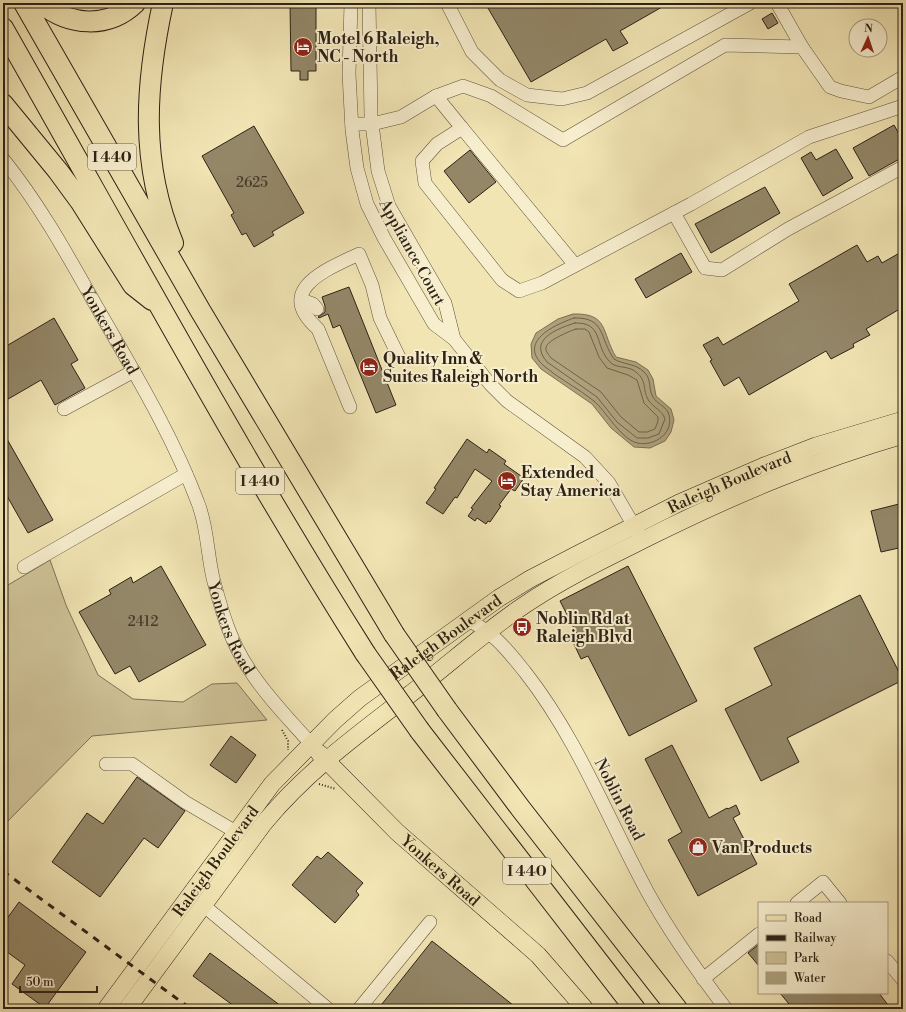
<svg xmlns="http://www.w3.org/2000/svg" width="906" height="1012" viewBox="0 0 906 1012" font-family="'Libre Bodoni',serif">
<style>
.green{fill:#d0c499;stroke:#7e7358}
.water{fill:#afa37e;stroke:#7b6f54}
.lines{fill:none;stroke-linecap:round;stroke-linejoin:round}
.shore{stroke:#6e624a;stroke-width:1}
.building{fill:#938768;stroke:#2c2216}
.minor-casing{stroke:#5e533e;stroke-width:14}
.major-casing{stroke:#2c2216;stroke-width:18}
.highway-casing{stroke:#2c2216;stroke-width:22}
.path{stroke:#2c2216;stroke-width:2;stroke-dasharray:1 2;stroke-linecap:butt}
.minor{stroke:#f7eece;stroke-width:13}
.major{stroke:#f2e5b4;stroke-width:17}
.highway{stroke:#f2e5b4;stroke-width:20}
.rail{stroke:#2c2216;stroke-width:3;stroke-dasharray:7 7;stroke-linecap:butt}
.highway-bridge-casing{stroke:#2c2216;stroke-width:22;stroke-linecap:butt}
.highway-bridge{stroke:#f2e5b4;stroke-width:20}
.labels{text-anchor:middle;stroke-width:4;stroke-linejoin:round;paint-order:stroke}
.number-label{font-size:14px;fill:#463b2a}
.shield{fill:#f7eece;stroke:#695f4d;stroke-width:1}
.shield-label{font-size:15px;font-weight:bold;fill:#2c2216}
.poi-label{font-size:16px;font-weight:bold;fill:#2c2216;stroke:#f7eece;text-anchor:start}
.street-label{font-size:16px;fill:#2c2216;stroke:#f7eece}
</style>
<rect width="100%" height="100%" fill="#f2e5b4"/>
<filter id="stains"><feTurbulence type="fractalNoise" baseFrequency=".005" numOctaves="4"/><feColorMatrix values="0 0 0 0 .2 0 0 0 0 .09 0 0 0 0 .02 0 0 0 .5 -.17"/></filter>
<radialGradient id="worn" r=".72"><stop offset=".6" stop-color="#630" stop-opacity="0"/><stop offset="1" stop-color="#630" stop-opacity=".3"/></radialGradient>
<path class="green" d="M 50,560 L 66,605 L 98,675 L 133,699 L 183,702 L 212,684 L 237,683 L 267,720 L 92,736 L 3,826 L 3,588 Z"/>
<path class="water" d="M 573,314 C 609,313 601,332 616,357 L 636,362 L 648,370 L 653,379 L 656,396 L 671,409 L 674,420 L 671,432 L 665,441 L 650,448 L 634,447 L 611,428 L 592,404 L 541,369 L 532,358 L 531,344 L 536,333 L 558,319 Z"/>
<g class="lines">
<path class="shore" d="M 574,318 C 606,317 599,338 614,359 C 624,365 635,363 644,372 C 652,379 648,389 653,397 C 656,403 665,406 668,412 C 676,432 655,447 637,443 C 621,439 605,410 594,401 C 578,388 559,379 544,366 C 517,342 554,325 574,318 Z
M 575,323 C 604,322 594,346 610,362 C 615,368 626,366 633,370 C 649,380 641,389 649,401 C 654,408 662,410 665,419 L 659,434 L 648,438 L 637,438 L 617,422 L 597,397 L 547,362 C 528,340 556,329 575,323 Z
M 576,329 L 585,329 L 589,332 L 599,357 L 607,368 L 628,375 L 637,380 L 644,403 L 658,417 L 658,421 L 655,429 L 647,432 L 639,432 L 621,417 L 601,392 L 551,358 C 549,355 545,351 546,347 C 548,340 570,331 576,329 Z"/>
</g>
<path class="building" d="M 290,3 L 316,3 L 316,71 L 308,71 L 308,80 L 300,80 L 300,71 L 291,71 Z
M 485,3 L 669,3 L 620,31 L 628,43 L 613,51 L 606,39 L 531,82 Z
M 772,13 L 778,23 L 768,29 L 762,19 Z
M 894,125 L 903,141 L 903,157 L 869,176 L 853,148 Z
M 254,126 L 304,213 L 272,232 L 274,235 L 254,247 L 246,233 L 242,235 L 231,215 L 234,213 L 202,156 Z
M 836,149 L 853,178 L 823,196 L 801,158 L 811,152 L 816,160 Z
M 470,150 L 496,182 L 469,203 L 444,171 Z
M 765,187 L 780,213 L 711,253 L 695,224 Z
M 857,245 L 867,262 L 878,256 L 882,263 L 903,251 L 903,307 L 866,329 L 870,335 L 853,344 L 854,347 L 831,359 L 826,351 L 749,395 L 739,377 L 724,386 L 710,361 L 712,360 L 703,345 L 718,337 L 723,345 L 799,301 L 789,284 Z
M 681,253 L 692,272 L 646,298 L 635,279 Z
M 349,287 L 396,405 L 376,413 L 340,325 L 333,328 L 328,314 L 319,318 L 318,317 L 325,312 L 325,306 L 322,297 Z
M 54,318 L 78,360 L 71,364 L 85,388 L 55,405 L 41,380 L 3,402 L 3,348 Z
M 3,432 L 53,520 L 28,533 L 3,489 Z
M 467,439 L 487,453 L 489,449 L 506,461 L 504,464 L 524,478 L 515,491 L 511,489 L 499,505 L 501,506 L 490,522 L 488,521 L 486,524 L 477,518 L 475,521 L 468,516 L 473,509 L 471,508 L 492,481 L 475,469 L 457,498 L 455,497 L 443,514 L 426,503 L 436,489 L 434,488 Z
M 903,503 L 903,547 L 881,552 L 871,511 Z
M 161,566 L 206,645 L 139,682 L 130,666 L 115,674 L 79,612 L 111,594 L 109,590 L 131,577 L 133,583 Z
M 628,566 L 697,701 L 629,736 L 588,656 L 581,659 L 574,644 L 580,640 L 560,601 Z
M 860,595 L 903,680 L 787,738 L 799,762 L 761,781 L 725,709 L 772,685 L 754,648 Z
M 231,736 L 256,755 L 236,783 L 210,765 Z
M 672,745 L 709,818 L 727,808 L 728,809 L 736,805 L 740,814 L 733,818 L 757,864 L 698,896 L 668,840 L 682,832 L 645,759 Z
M 137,777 L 185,811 L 158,848 L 144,838 L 100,897 L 52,862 L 87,813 L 103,824 Z
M 328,852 L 363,883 L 356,891 L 359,895 L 335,923 L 292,885 L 317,856 L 321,859 Z
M 19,902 L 86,952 L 45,1008 L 12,984 L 25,965 L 3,949 L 3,924 Z
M 432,941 L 518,1009 L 378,1009 Z
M 759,944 L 759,966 L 748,953 Z
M 210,953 L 285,1009 L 238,1009 L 193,976 Z
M 780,993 L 879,993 L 891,1009 L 793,1009 Z"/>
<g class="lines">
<g class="minor-casing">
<g id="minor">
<path d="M 351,3 L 349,74 L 352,130 L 357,168 L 367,204 L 384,238 L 434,324 L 454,339 L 490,384 L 507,401 L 585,457 L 609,483 L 638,533"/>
<path d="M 369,3 L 371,116 L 378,171 L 389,206 L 445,303 L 454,339"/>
<path d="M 447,3 L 472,52 L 500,80 L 527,95 L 562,99 L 587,93 L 750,3"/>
<path d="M 777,3 L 802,47"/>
<path d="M 436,96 L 462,128 L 437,144 L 422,161 L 425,183 L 502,280 L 519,291 L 542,283 L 691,204 L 809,137 L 903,106"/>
<path d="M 352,124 L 372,124 L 401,117 L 436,96 L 463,86 L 491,96 L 563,140 L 725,45 L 802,47 L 830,87 L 841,91 L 869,97 L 903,77"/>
<path d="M 462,128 L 575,265"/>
<path id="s1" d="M 3,159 C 41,206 69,258 98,309 C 134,372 173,436 198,503 C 208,528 207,556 214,582 C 222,612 231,643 249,669 C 266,696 290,720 311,744"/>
<path d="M 674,213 L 705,268 L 722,270 L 788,229 L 903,167"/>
<path d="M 302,300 L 313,304 L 317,309"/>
<path d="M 350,407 L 318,329 C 273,289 328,269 359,254 L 372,285 L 380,318 L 399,357"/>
<path d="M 64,409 L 134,371"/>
<path d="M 24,567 L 186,474"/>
<path d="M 467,620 C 493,631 508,651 525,672 C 577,738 607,817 647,891 C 670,933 697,971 726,1009"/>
<path d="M 106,764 L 132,764 L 185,802 L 236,832"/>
<path d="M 797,903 L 823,882 L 840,903"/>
<path d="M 203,905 L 328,1009"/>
<path d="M 887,961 L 903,980"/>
<path d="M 703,979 L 759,934"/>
<path d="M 359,1009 L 430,922"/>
</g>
</g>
<g class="major-casing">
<g id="major">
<path id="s2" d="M 319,753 L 397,832 L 538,955 L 585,1009"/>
<path id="s3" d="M 106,1009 L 272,784 L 335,720 L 360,698 L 499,598 L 530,579 L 580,553 L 679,503 L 764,466 L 816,446 L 903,420"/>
<path d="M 127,1009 L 264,823 C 306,772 357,735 409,695 C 447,666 483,633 523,606 C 564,578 609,557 653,535 C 736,494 814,461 903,435"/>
</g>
</g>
<g class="highway-casing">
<path id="highway" d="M 24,3 L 200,310 L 394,634
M 41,3 C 69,26 108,29 135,3
M 163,3 C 145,86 140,163 173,243
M 3,28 C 122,237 236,449 365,653
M 3,104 L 58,171 L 80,201 L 133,285 L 152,300
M 447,710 L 521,809 L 677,1009
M 420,731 L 635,1009"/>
</g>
<path class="path" d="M 282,730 L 288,741 L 288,750
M 319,784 L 336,789"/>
<use href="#minor" class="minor"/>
<use href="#major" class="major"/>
<use href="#highway" class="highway"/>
<path class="rail" d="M 3,871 L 191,1009"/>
<g class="highway-bridge-casing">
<path id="highway-bridge" d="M 394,634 L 447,710
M 365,653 L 420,731"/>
</g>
<use href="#highway-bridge" class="highway-bridge"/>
</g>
<defs>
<g id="hotel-disc" transform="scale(1)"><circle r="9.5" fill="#8f2418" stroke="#f7eece"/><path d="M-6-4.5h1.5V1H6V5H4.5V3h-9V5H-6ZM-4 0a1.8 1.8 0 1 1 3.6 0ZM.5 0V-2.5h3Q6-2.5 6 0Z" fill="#fff"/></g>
<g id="bus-disc" transform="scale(1)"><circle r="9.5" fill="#8f2418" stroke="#f7eece"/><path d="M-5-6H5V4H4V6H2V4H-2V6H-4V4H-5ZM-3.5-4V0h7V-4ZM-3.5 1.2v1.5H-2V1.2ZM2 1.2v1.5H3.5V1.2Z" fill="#fff"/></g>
<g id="shop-disc" transform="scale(1)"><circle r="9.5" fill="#8f2418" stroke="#f7eece"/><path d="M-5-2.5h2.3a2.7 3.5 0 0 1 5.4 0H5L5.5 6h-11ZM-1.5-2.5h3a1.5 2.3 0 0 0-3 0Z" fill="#fff"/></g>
</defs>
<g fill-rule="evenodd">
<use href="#hotel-disc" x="303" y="47"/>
<use href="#hotel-disc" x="369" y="367"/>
<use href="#hotel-disc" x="507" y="481"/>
<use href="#bus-disc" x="522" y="627"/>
<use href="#shop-disc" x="698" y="847"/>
</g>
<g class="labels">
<g class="number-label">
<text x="252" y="187">2625</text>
<text x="143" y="626">2412</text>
</g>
<g class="shield">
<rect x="88" y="144" width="48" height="26" rx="3"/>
<rect x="236" y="468" width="48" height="26" rx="3"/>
<rect x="503" y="858" width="48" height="26" rx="3"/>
</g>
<g class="shield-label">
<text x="112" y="162">I 440</text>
<text x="260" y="486">I 440</text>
<text x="527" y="876">I 440</text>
</g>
<g class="poi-label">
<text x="317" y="44">Motel 6 Raleigh,<tspan x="317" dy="18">NC - North</tspan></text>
<text x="383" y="364">Quality Inn &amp;<tspan x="383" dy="18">Suites Raleigh North</tspan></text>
<text x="521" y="478">Extended<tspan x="521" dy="18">Stay America</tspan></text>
<text x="536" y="624">Noblin Rd at<tspan x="536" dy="18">Raleigh Blvd</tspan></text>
<text x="712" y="853">Van Products</text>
</g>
<g class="street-label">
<text transform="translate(413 252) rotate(61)" y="6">Appliance Court</text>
<text dy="6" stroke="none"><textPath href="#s1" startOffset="202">Yonkers Road</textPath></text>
<text dy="6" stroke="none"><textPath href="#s3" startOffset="832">Raleigh Boulevard</textPath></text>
<text dy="6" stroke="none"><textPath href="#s1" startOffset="526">Yonkers Road</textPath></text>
<text dy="6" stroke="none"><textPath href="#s3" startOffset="508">Raleigh Boulevard</textPath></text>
<text transform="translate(620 799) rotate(63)" y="6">Noblin Road</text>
<text dy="6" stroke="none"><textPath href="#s3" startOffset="184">Raleigh Boulevard</textPath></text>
<text dy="6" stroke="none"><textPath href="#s2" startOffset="169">Yonkers Road</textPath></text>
</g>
</g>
<rect width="906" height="1012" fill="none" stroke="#f2e5b4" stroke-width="16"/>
<rect x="4" y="4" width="898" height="1004" fill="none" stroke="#2c2216" stroke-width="2"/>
<rect x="8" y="8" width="890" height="996" fill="none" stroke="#2c2216"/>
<rect x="758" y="902" width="130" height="92" fill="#f7eece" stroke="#a69c84"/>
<rect x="766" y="915" width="20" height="6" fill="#f2e5b4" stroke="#a69c84"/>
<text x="794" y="922" font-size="12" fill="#2c2216">Road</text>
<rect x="766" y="935" width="20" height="6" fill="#2c2216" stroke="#a69c84"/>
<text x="794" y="942" font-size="12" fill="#2c2216">Railway</text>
<rect x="766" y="952" width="20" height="12" fill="#d0c499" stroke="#a69c84"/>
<text x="794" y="962" font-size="12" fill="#2c2216">Park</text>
<rect x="766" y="972" width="20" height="12" fill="#afa37e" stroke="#a69c84"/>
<text x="794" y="982" font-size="12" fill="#2c2216">Water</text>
<g transform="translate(868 38) rotate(3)"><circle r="19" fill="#f7eece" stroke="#a69c84"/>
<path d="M0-3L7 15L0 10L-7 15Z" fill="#8f2418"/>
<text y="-6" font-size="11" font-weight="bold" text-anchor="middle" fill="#2c2216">N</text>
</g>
<path d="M20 986v6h77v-6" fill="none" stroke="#2c2216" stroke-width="2"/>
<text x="26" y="986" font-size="12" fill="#2c2216" stroke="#f7eece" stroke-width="3" paint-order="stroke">50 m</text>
<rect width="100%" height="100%" filter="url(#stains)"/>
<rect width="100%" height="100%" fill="url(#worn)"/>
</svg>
